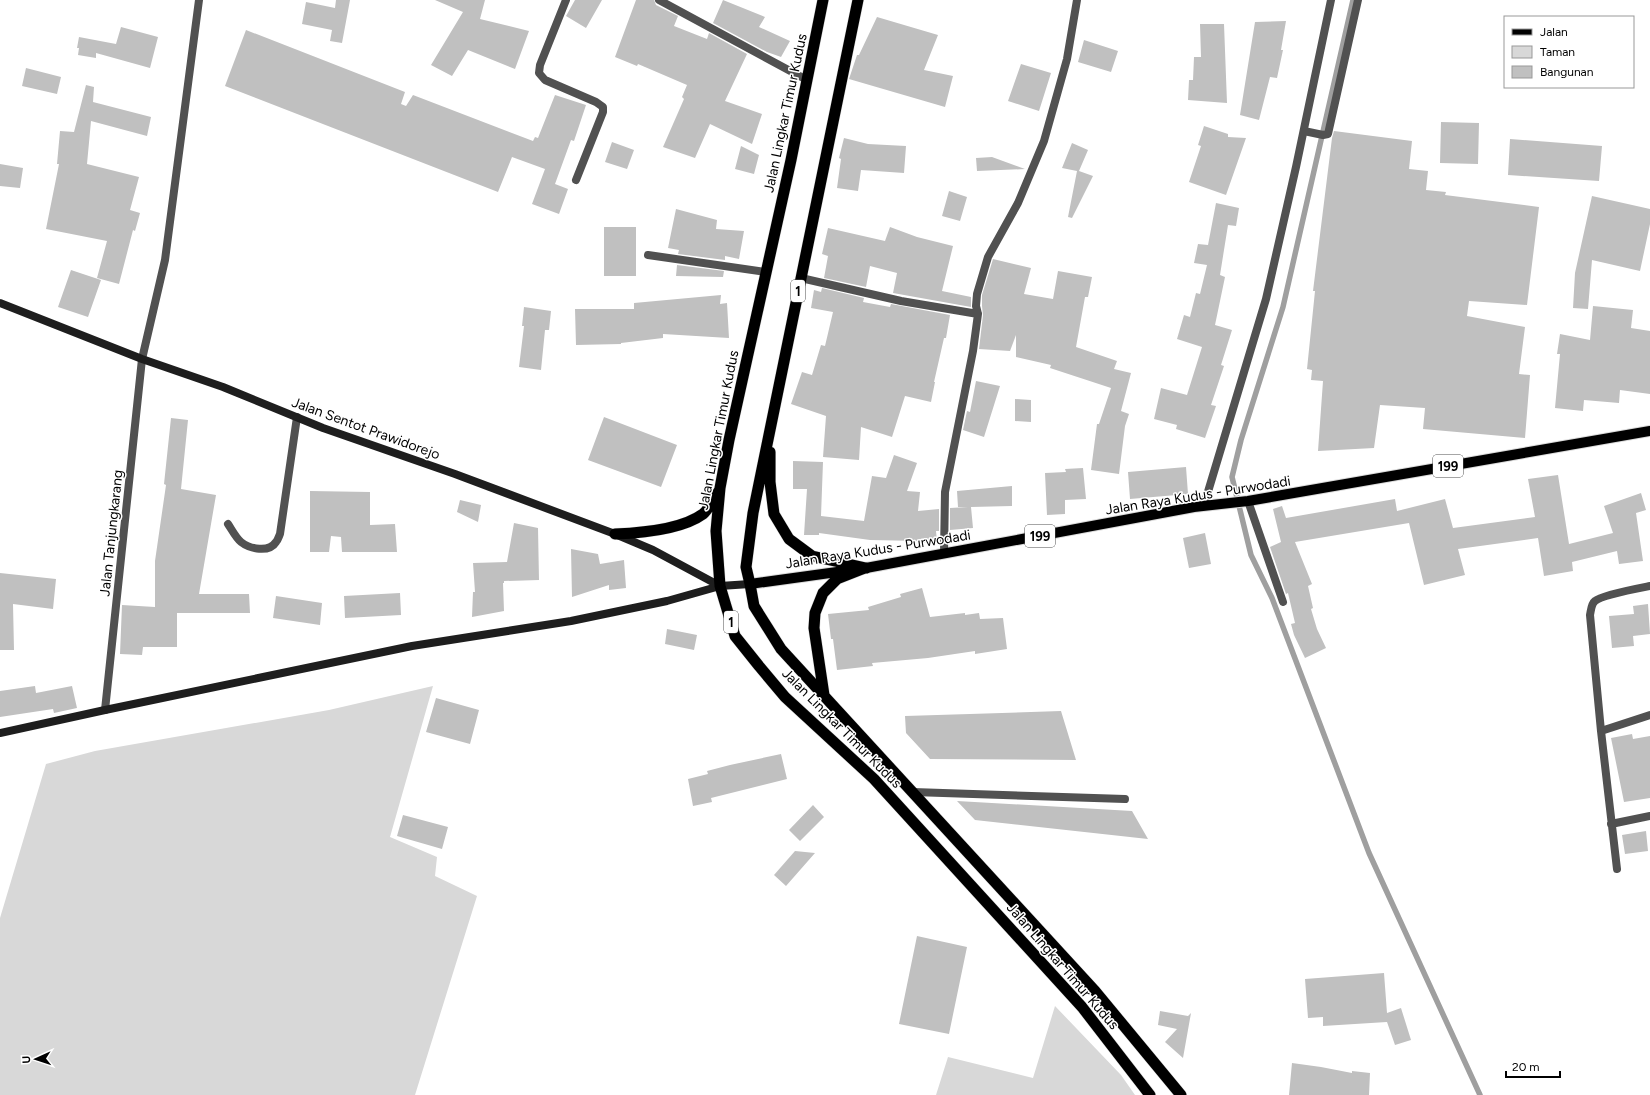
<svg xmlns="http://www.w3.org/2000/svg" width="1650" height="1095" viewBox="0 0 1650 1095" font-family="Figtree,sans-serif">
<style>
.green{fill:#d8d8d8}
.lines{fill:none;stroke-linecap:round;stroke-linejoin:round}
.stream{stroke:#9f9f9f;stroke-width:5.5}
.building{fill:#c0c0c0}
.primary-casing{stroke:#dbdbdb;stroke-width:12}
.trunk-casing{stroke:#dbdbdb;stroke-width:12}
.minor{stroke:#515151;stroke-width:8}
.secondary{stroke:#1e1e1e;stroke-width:8}
.primary{stroke:#000;stroke-width:10}
.trunk{stroke:#000;stroke-width:11}
.labels{text-anchor:middle;stroke-width:3;stroke-linejoin:round;paint-order:stroke}
.shield{fill:#fff;stroke:#4c4c4c;stroke-width:1}
.shield-label{font-size:13px;font-weight:bold;fill:#000}
.street-label{font-size:14px;fill:#000;stroke:#fff}
</style>
<rect width="100%" height="100%" fill="#fff"/>
<path class="green" d="M 433,686 L 390,837 L 437,857 L 435,876 L 477,896 L 415,1095 L 0,1095 L 0,918 L 46,764 L 95,751 L 329,710 Z
M 1055,1006 L 1121,1075 L 1135,1095 L 936,1095 L 948,1057 L 1033,1078 Z"/>
<g class="lines">
<path class="stream" d="M 1353,0 L 1283,307 L 1241,440 L 1232,477 L 1251,555 L 1272,598 L 1369,853 L 1480,1095"/>
</g>
<path class="building" d="M 336,0 L 350,0 L 342,43 L 330,41 L 332,30 L 302,24 L 306,2 L 335,8 Z
M 435,0 L 485,0 L 480,19 L 529,31 L 515,69 L 468,50 L 452,76 L 431,65 L 463,12 Z
M 575,0 L 602,0 L 586,28 L 566,16 Z
M 636,0 L 654,0 L 656,5 L 678,16 L 674,26 L 707,39 L 709,33 L 747,54 L 725,101 L 762,114 L 752,144 L 710,124 L 695,158 L 663,147 L 684,99 L 682,97 L 687,85 L 638,64 L 637,66 L 615,57 Z
M 723,0 L 765,17 L 759,27 L 790,41 L 781,57 L 767,52 L 713,23 Z
M 877,17 L 938,35 L 924,70 L 953,76 L 945,107 L 849,79 L 857,55 L 859,55 Z
M 1286,21 L 1281,50 L 1283,50 L 1277,78 L 1270,77 L 1259,120 L 1240,115 L 1255,22 Z
M 1200,24 L 1224,24 L 1227,103 L 1188,100 L 1189,80 L 1193,80 L 1194,57 L 1201,57 Z
M 121,27 L 158,37 L 150,68 L 96,53 L 96,58 L 78,55 L 79,48 L 77,48 L 79,37 L 116,44 Z
M 246,30 L 405,92 L 401,104 L 406,106 L 413,95 L 533,141 L 535,137 L 538,138 L 555,95 L 586,105 L 574,141 L 571,140 L 555,184 L 568,189 L 559,214 L 532,204 L 545,169 L 512,157 L 498,192 L 225,86 Z
M 1084,40 L 1118,51 L 1111,72 L 1078,62 Z
M 1021,64 L 1051,73 L 1039,111 L 1008,101 Z
M 26,68 L 61,77 L 57,94 L 22,86 Z
M 86,85 L 94,87 L 93,102 L 151,117 L 147,136 L 91,121 L 87,164 L 139,177 L 130,210 L 140,213 L 135,231 L 133,230 L 119,284 L 97,278 L 107,241 L 46,229 L 59,164 L 57,164 L 60,131 L 74,132 Z
M 1441,122 L 1479,123 L 1478,164 L 1440,163 Z
M 1204,126 L 1228,134 L 1228,137 L 1246,138 L 1226,195 L 1189,182 L 1201,146 L 1198,145 Z
M 1334,131 L 1412,141 L 1409,169 L 1428,171 L 1426,190 L 1446,192 L 1445,195 L 1539,207 L 1527,305 L 1469,301 L 1467,316 L 1525,327 L 1519,374 L 1530,375 L 1525,438 L 1423,429 L 1425,408 L 1380,405 L 1374,448 L 1318,451 L 1323,381 L 1311,380 L 1312,370 L 1307,369 L 1315,291 L 1313,291 L 1332,138 Z
M 844,138 L 868,144 L 906,146 L 904,173 L 861,170 L 858,191 L 837,188 L 841,159 L 839,158 Z
M 1510,139 L 1602,146 L 1599,181 L 1508,175 Z
M 612,142 L 634,150 L 627,169 L 605,162 Z
M 1072,143 L 1088,150 L 1079,171 L 1093,176 L 1072,218 L 1068,217 L 1077,171 L 1062,168 Z
M 741,146 L 759,155 L 754,174 L 735,169 Z
M 992,157 L 1025,169 L 977,171 L 976,158 Z
M 0,164 L 23,168 L 20,188 L 0,186 Z
M 949,191 L 967,197 L 960,221 L 942,216 Z
M 1592,196 L 1650,209 L 1650,224 L 1640,271 L 1592,260 L 1588,309 L 1573,308 L 1575,273 Z
M 1216,203 L 1239,208 L 1236,226 L 1228,225 L 1220,275 L 1225,277 L 1215,325 L 1232,330 L 1221,365 L 1224,366 L 1211,405 L 1216,406 L 1205,438 L 1176,429 L 1177,425 L 1154,419 L 1161,388 L 1187,395 L 1202,347 L 1177,339 L 1184,315 L 1190,317 L 1196,293 L 1200,294 L 1207,265 L 1194,263 L 1198,244 L 1208,245 Z
M 676,209 L 717,220 L 716,229 L 744,231 L 739,259 L 725,256 L 725,260 L 678,254 L 679,250 L 668,248 Z
M 604,227 L 636,227 L 636,276 L 604,276 Z
M 890,227 L 917,237 L 953,246 L 942,291 L 971,297 L 971,307 L 893,293 L 897,273 L 870,266 L 866,287 L 824,278 L 828,256 L 822,254 L 828,228 L 885,241 Z
M 993,259 L 1031,268 L 1024,294 L 1053,299 L 1058,271 L 1092,277 L 1088,297 L 1085,297 L 1076,347 L 1117,361 L 1114,369 L 1131,373 L 1121,411 L 1129,414 L 1125,426 L 1119,474 L 1091,470 L 1097,424 L 1099,424 L 1111,388 L 1050,368 L 1051,365 L 1016,357 L 1016,335 L 1010,351 L 979,349 L 983,315 L 982,306 L 982,295 Z
M 677,265 L 724,271 L 723,277 L 676,276 Z
M 71,270 L 101,280 L 88,317 L 58,307 Z
M 822,288 L 864,298 L 863,302 L 890,307 L 891,304 L 950,315 L 946,338 L 944,338 L 934,382 L 935,382 L 931,402 L 905,396 L 892,437 L 861,427 L 859,460 L 823,457 L 826,416 L 791,404 L 802,372 L 812,375 L 821,345 L 825,346 L 833,312 L 811,308 L 814,290 L 821,292 Z
M 721,295 L 720,304 L 727,303 L 729,338 L 663,334 L 663,338 L 621,343 L 621,344 L 576,345 L 575,309 L 634,309 L 634,303 Z
M 1593,306 L 1633,310 L 1631,328 L 1650,331 L 1650,394 L 1620,390 L 1619,403 L 1584,400 L 1583,411 L 1555,408 L 1560,354 L 1557,354 L 1560,334 L 1590,340 Z
M 524,307 L 551,311 L 549,330 L 545,330 L 541,370 L 519,367 L 524,326 L 522,326 Z
M 976,381 L 1000,386 L 984,437 L 963,430 L 967,411 L 970,412 Z
M 1015,399 L 1031,400 L 1031,422 L 1015,421 Z
M 604,417 L 677,445 L 661,487 L 588,460 Z
M 171,418 L 188,420 L 181,489 L 216,495 L 199,594 L 249,594 L 250,613 L 177,613 L 177,647 L 143,647 L 142,655 L 120,654 L 122,605 L 155,607 L 155,561 L 166,485 L 164,484 Z
M 894,455 L 917,463 L 907,491 L 920,492 L 918,511 L 939,509 L 939,531 L 936,531 L 937,542 L 920,543 L 920,541 L 870,540 L 819,533 L 819,535 L 804,535 L 807,489 L 793,489 L 793,461 L 823,462 L 821,516 L 864,521 L 872,476 L 886,478 Z
M 1186,467 L 1188,494 L 1130,499 L 1128,472 Z
M 1083,468 L 1086,499 L 1065,500 L 1065,514 L 1047,515 L 1045,473 L 1066,472 L 1065,469 Z
M 1558,475 L 1569,544 L 1613,533 L 1604,506 L 1641,493 L 1646,510 L 1636,513 L 1643,561 L 1619,564 L 1617,551 L 1572,562 L 1573,571 L 1544,576 L 1538,538 L 1458,549 L 1465,575 L 1424,585 L 1409,523 L 1295,542 L 1312,584 L 1308,586 L 1313,608 L 1311,609 L 1317,629 L 1326,648 L 1305,658 L 1294,635 L 1291,624 L 1295,623 L 1288,593 L 1286,594 L 1270,547 L 1281,542 L 1273,509 L 1282,506 L 1286,518 L 1395,499 L 1397,511 L 1445,499 L 1453,528 L 1535,517 L 1528,479 Z
M 1012,486 L 1012,506 L 971,507 L 973,528 L 950,530 L 950,508 L 968,507 L 958,507 L 957,491 Z
M 310,491 L 370,492 L 370,525 L 395,524 L 397,552 L 342,552 L 341,537 L 331,536 L 329,552 L 310,552 Z
M 460,500 L 481,505 L 478,522 L 457,512 Z
M 514,523 L 538,528 L 539,580 L 504,581 L 504,583 L 503,583 L 504,611 L 472,617 L 473,592 L 475,592 L 473,563 L 507,562 Z
M 1205,533 L 1211,564 L 1189,568 L 1183,538 Z
M 571,549 L 598,554 L 600,564 L 624,560 L 626,588 L 609,590 L 609,585 L 572,597 Z
M 0,573 L 56,579 L 53,609 L 13,604 L 14,650 L 0,650 Z
M 922,588 L 930,617 L 965,613 L 965,615 L 979,613 L 980,619 L 1003,618 L 1007,649 L 975,654 L 975,651 L 928,658 L 872,663 L 873,666 L 837,670 L 833,639 L 831,639 L 828,614 L 869,610 L 868,607 L 901,597 L 900,594 Z
M 400,593 L 401,615 L 345,618 L 344,596 Z
M 276,596 L 322,603 L 320,625 L 273,618 Z
M 1648,604 L 1650,634 L 1633,636 L 1634,646 L 1612,648 L 1609,616 L 1634,614 L 1633,606 Z
M 667,629 L 697,635 L 694,650 L 665,644 Z
M 35,686 L 36,693 L 72,686 L 77,708 L 54,713 L 53,709 L 0,717 L 0,691 Z
M 436,698 L 479,710 L 470,744 L 426,732 Z
M 1061,711 L 1076,760 L 930,759 L 906,733 L 905,716 Z
M 1632,734 L 1633,739 L 1650,736 L 1650,798 L 1624,802 L 1611,738 Z
M 781,754 L 787,779 L 711,798 L 712,802 L 693,806 L 688,779 L 708,774 L 707,771 L 730,765 Z
M 957,801 L 1132,811 L 1148,839 L 975,820 Z
M 813,805 L 824,817 L 800,841 L 789,830 Z
M 403,815 L 448,827 L 442,849 L 397,836 Z
M 1646,831 L 1648,851 L 1625,854 L 1622,835 Z
M 795,851 L 815,853 L 786,886 L 774,875 Z
M 917,936 L 967,947 L 949,1034 L 899,1024 Z
M 1384,973 L 1387,1013 L 1401,1008 L 1411,1040 L 1395,1045 L 1387,1022 L 1323,1026 L 1323,1017 L 1308,1018 L 1305,979 Z
M 1160,1011 L 1188,1016 L 1191,1013 L 1183,1058 L 1165,1042 L 1177,1029 L 1158,1025 Z
M 1292,1063 L 1321,1067 L 1352,1073 L 1352,1071 L 1370,1073 L 1369,1095 L 1289,1095 Z"/>
<g class="lines">
<g class="primary-casing">
<path id="primary" d="M 750,584 L 866,568 L 1194,507 L 1248,501 L 1650,431"/>
</g>
<g class="trunk-casing">
<path id="trunk" d="M 823,0 L 791,160 L 729,440 L 720,488 L 716,531 L 720,586 L 735,636 L 759,666 L 785,697 L 874,779 L 1082,1007 L 1150,1095
M 858,0 L 753,513 L 746,567 L 750,584 L 754,606 L 781,649 L 1095,991 L 1181,1095
M 770,452 L 770,482 L 774,514 L 789,539 L 812,556 L 866,568
M 615,534 C 641,533 681,530 703,514 C 709,509 714,498 719,491
M 824,695 L 814,628 L 815,613 L 823,593 L 837,579 L 865,568"/>
</g>
<path class="minor" d="M 566,0 L 540,65 L 539,73 L 545,80 L 596,102 L 603,107 L 603,112 L 576,180
M 659,0 L 807,80
M 1304,131 L 1323,135 L 1328,134 L 1358,0
M 648,255 L 766,272
M 801,278 L 901,301 L 978,314
M 1248,501 L 1283,602
M 1204,505 L 1266,299 L 1296,167 L 1331,0
M 228,524 C 232,530 236,538 241,542 C 250,549 269,553 276,542 C 278,540 279,536 280,534 L 297,417
M 944,554 L 945,492 L 973,351 L 978,314 L 976,306 L 977,294 L 988,257 L 1018,203 L 1044,141 L 1067,59 L 1077,0
M 105,710 L 142,359 L 165,260 L 199,0
M 1601,731 L 1650,715
M 913,792 L 1125,799
M 1611,824 L 1650,816
M 1617,869 L 1601,731 L 1590,615 C 1591,611 1591,604 1595,601 C 1602,595 1640,588 1650,586"/>
<path class="secondary" d="M 0,303 L 142,359 L 223,387 L 323,428 L 455,474 L 615,534 L 653,550 L 720,586
M 0,733 L 105,710 L 412,646 L 571,621 L 667,601 L 720,586 L 750,584"/>
<use href="#primary" class="primary"/>
<use href="#trunk" class="trunk"/>
</g>
<g class="labels">
<g class="shield">
<rect x="791" y="280" width="14" height="22" rx="3"/>
<rect x="1433" y="455" width="30" height="22" rx="3"/>
<rect x="1025" y="525" width="30" height="22" rx="3"/>
<rect x="724" y="611" width="14" height="22" rx="3"/>
</g>
<g class="shield-label">
<text x="798" y="296">1</text>
<text x="1448" y="471">199</text>
<text x="1040" y="541">199</text>
<text x="731" y="627">1</text>
</g>
<g class="street-label">
<text transform="translate(785 113) rotate(-78)" y="5">Jalan Lingkar Timur Kudus</text>
<text transform="translate(366 428) rotate(20)" y="5">Jalan Sentot Prawidorejo</text>
<text transform="translate(718 430) rotate(-79)" y="5">Jalan Lingkar Timur Kudus</text>
<text transform="translate(1198 495) rotate(-9)" y="5">Jalan Raya Kudus - Purwodadi</text>
<text transform="translate(111 533) rotate(-84)" y="5">Jalan Tanjungkarang</text>
<text transform="translate(878 549) rotate(-9)" y="5">Jalan Raya Kudus - Purwodadi</text>
<text transform="translate(842 728) rotate(45)" y="5">Jalan Lingkar Timur Kudus</text>
<text transform="translate(1063 966) rotate(49)" y="5">Jalan Lingkar Timur Kudus</text>
</g>
</g>
<rect x="1504" y="16" width="130" height="72" fill="#ffffff" stroke="#999999"/>
<rect x="1512" y="29" width="20" height="6" fill="#000000" stroke="#999999"/>
<text x="1540" y="36" font-size="12" fill="#000000">Jalan</text>
<rect x="1512" y="46" width="20" height="12" fill="#d8d8d8" stroke="#999999"/>
<text x="1540" y="56" font-size="12" fill="#000000">Taman</text>
<rect x="1512" y="66" width="20" height="12" fill="#c0c0c0" stroke="#999999"/>
<text x="1540" y="76" font-size="12" fill="#000000">Bangunan</text>
<g transform="translate(36 1059) rotate(267)" stroke="#ffffff" stroke-width="3" paint-order="stroke">
<path d="M0-3L7 15L0 10L-7 15Z" fill="#000000"/>
<text y="-6" font-size="11" font-weight="bold" text-anchor="middle" fill="#000000">U</text>
</g>
<path d="M1506 1071v6h54v-6" fill="none" stroke="#000000" stroke-width="2"/>
<text x="1512" y="1071" font-size="12" fill="#000000" stroke="#ffffff" stroke-width="3" paint-order="stroke">20 m</text>
</svg>
